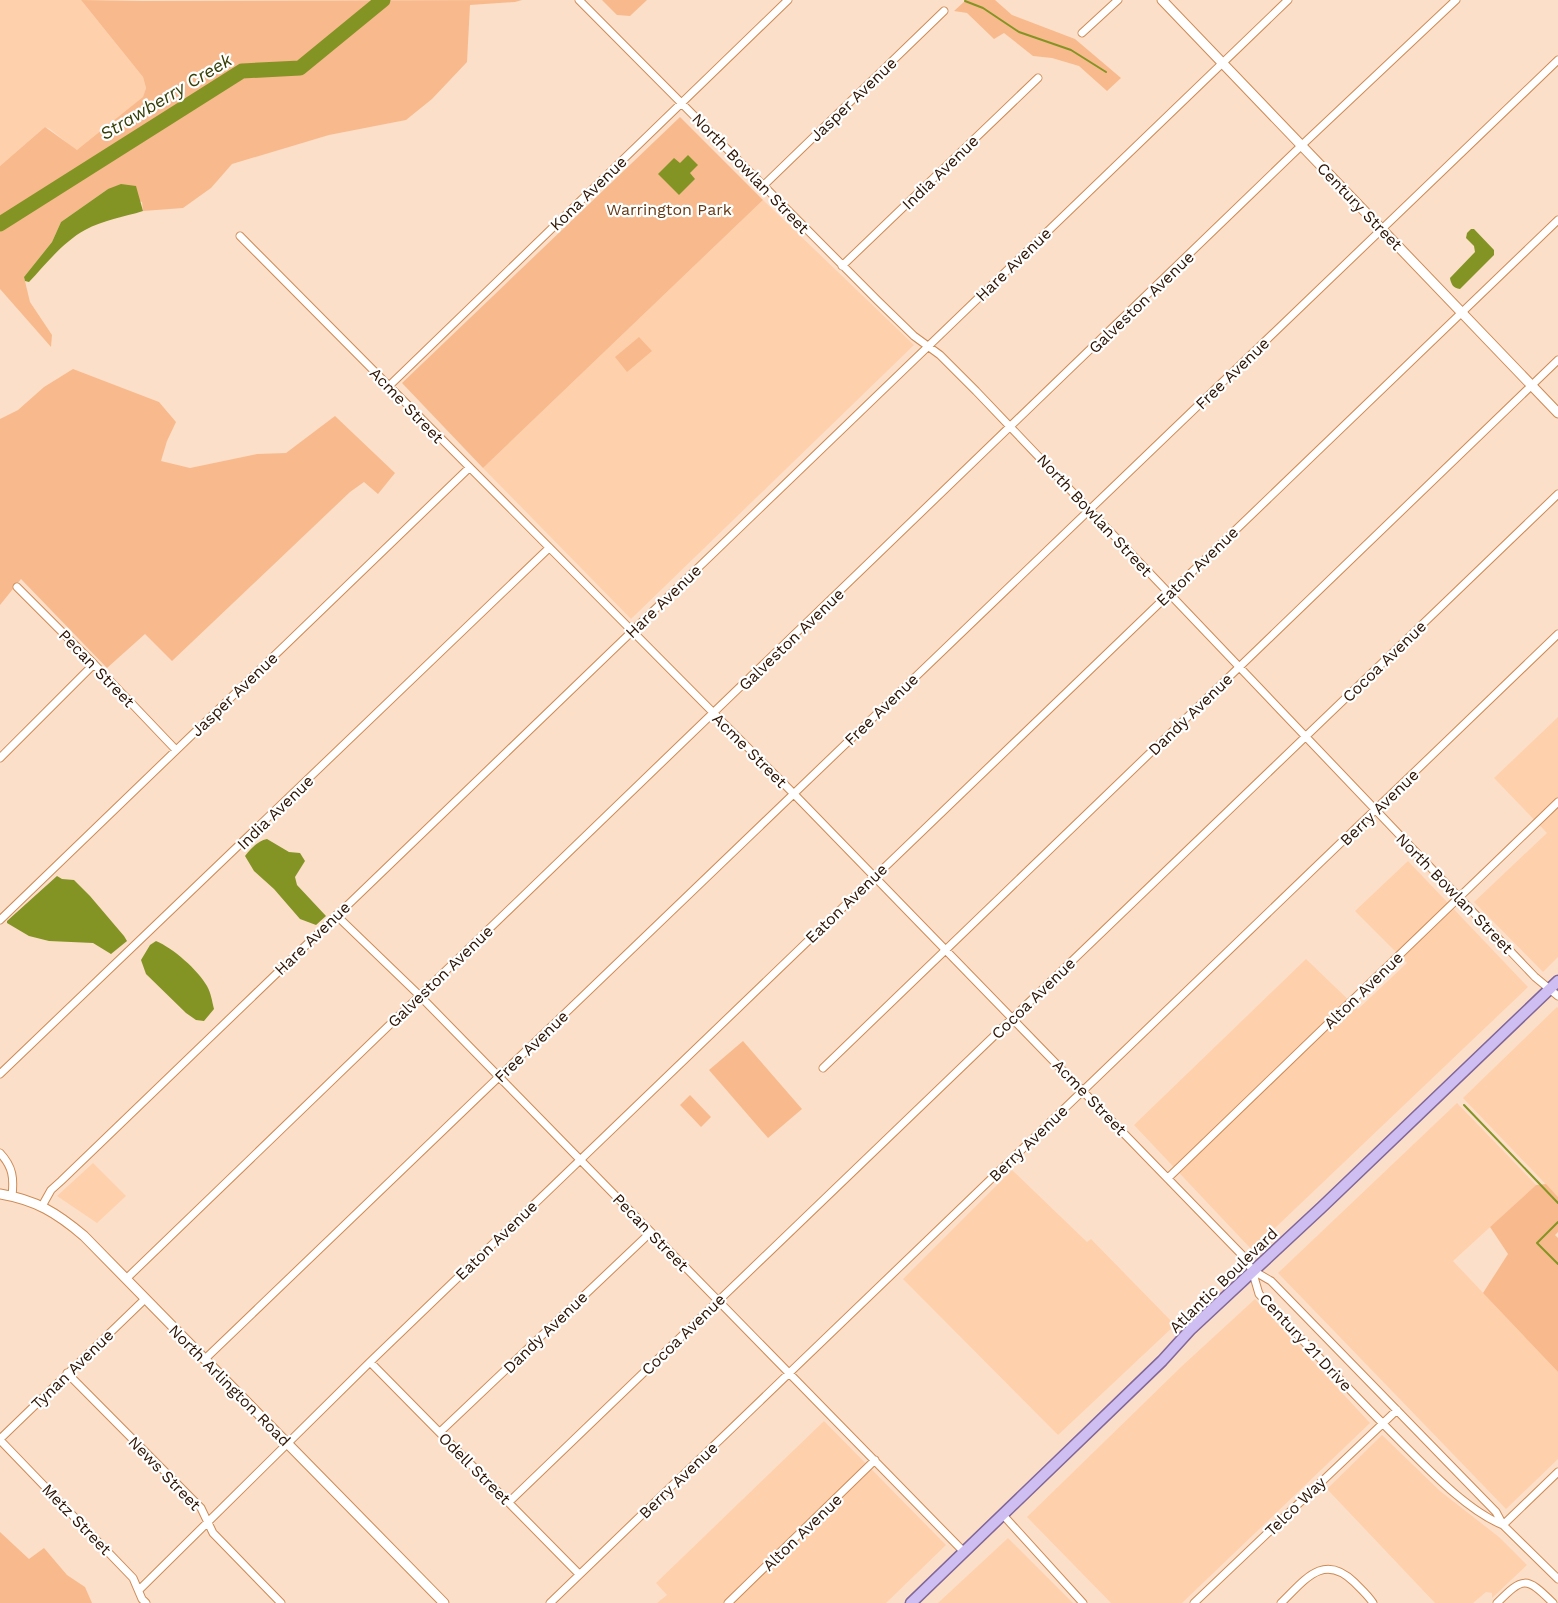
<svg xmlns="http://www.w3.org/2000/svg" width="1558" height="1603" viewBox="0 0 1558 1603" font-family="'Work Sans',sans-serif">
<style>
.built{fill:#ffd0ac}
.green{fill:#f8ba8c}
.water{fill:#839425}
.lines{fill:none;stroke-linecap:round;stroke-linejoin:round}
.stream{stroke:#839425;stroke-width:2}
.river{stroke:#839425;stroke-width:15}
.street-casing{stroke:#cd8a54;stroke-width:9}
.secondary-casing{stroke:#cd8a54;stroke-width:11}
.primary-casing{stroke:#816697;stroke-width:13}
.street{stroke:#fff;stroke-width:7}
.secondary{stroke:#fff;stroke-width:9}
.primary{stroke:#cebef1;stroke-width:10}
.labels{text-anchor:middle;stroke-width:4.5;stroke-linejoin:round;paint-order:stroke}
.street-label{font-size:16px;fill:#2d1300;stroke:#fff}
.park-label{font-size:16px;fill:#633913;stroke:#fff}
.water-label{font-size:18px;font-style:italic;fill:#363e03;stroke:#fff}
</style>
<rect width="100%" height="100%" fill="#fcdfc9"/>
<path class="built" d="M 0,0 L 81,0 L 143,77 L 146,88 L 143,98 L 77,151 L 50,129 L 45,127 L 0,166 Z
M 763,200 L 914,345 L 631,619 L 483,468 Z
M 1558,717 L 1558,957 L 1543,972 L 1474,902 L 1547,833 L 1494,778 Z
M 1408,861 L 1528,987 L 1252,1250 L 1134,1125 L 1306,959 L 1358,1009 L 1407,963 L 1355,911 Z
M 1557,1007 L 1558,1008 L 1558,1197 L 1463,1098 Z
M 1457,1103 L 1536,1185 L 1453,1261 L 1558,1372 L 1558,1459 L 1506,1509 L 1278,1273 Z
M 93,1163 L 126,1196 L 97,1223 L 57,1196 Z
M 1012,1170 L 1087,1242 L 1091,1239 L 1175,1325 L 1058,1435 L 903,1279 Z
M 1255,1299 L 1370,1423 L 1182,1603 L 1111,1603 L 1027,1517 L 1181,1367 Z
M 824,1421 L 946,1545 L 886,1603 L 657,1603 L 667,1595 L 656,1583 Z
M 1382,1435 L 1440,1491 L 1499,1537 L 1527,1565 L 1492,1598 L 1492,1593 L 1486,1592 L 1473,1603 L 1435,1603 L 1327,1489 Z
M 1008,1538 L 1073,1603 L 938,1603 Z"/>
<path class="green" d="M 81,0 L 142,1 L 522,0 L 515,2 L 470,5 L 467,62 L 432,99 L 406,120 L 329,135 L 232,164 L 211,188 L 183,208 L 143,211 L 142,202 L 108,189 L 61,222 L 52,242 L 24,277 L 30,302 L 52,335 L 51,347 L 0,289 L 0,166 L 45,127 L 77,150 L 143,97 L 146,88 L 143,77 Z
M 602,0 L 647,0 L 630,16 L 617,15 Z
M 966,0 L 995,0 L 1012,15 L 1075,39 L 1121,78 L 1107,91 L 1079,66 L 1052,58 L 1033,56 L 1004,33 L 994,39 L 967,13 L 954,11 Z
M 680,117 L 763,200 L 483,468 L 402,383 Z
M 639,337 L 652,351 L 627,372 L 615,357 Z
M 73,369 L 159,402 L 176,422 L 167,441 L 161,461 L 190,468 L 257,454 L 286,453 L 335,416 L 395,473 L 378,494 L 364,482 L 350,492 L 172,661 L 145,634 L 107,668 L 21,579 L 0,605 L 0,419 L 18,410 L 44,387 Z
M 743,1041 L 802,1109 L 768,1138 L 709,1070 Z
M 690,1095 L 711,1117 L 701,1127 L 680,1105 Z
M 1546,1184 L 1558,1197 L 1558,1232 L 1555,1235 L 1558,1238 L 1558,1372 L 1483,1293 L 1508,1254 L 1490,1227 L 1536,1185 Z
M 0,1532 L 29,1559 L 44,1548 L 67,1575 L 85,1587 L 92,1603 L 0,1603 Z"/>
<path class="water" d="M 688,155 L 698,165 L 690,173 L 695,179 L 679,195 L 658,174 L 674,158 L 680,163 Z
M 121,184 L 136,186 L 143,211 C 124,217 103,220 85,230 C 63,242 46,264 29,282 L 25,281 L 24,277 L 52,242 L 61,222 L 108,189 Z
M 1471,229 L 1474,229 L 1494,250 L 1494,255 L 1460,289 C 1453,288 1451,284 1450,278 L 1475,252 L 1474,246 L 1466,238 L 1467,233 Z
M 267,839 L 289,852 L 300,853 L 305,861 L 295,877 L 297,885 L 326,916 L 316,925 L 300,919 L 274,889 L 254,871 L 245,856 C 251,849 257,841 267,839 Z
M 57,876 L 62,879 L 74,880 L 90,896 L 124,936 L 127,941 L 111,954 L 93,943 L 49,941 L 29,936 L 7,923 L 7,921 Z
M 156,941 C 173,948 198,970 207,986 C 211,993 212,1001 214,1009 L 204,1021 L 196,1020 L 186,1013 L 146,974 L 141,960 L 150,945 Z"/>
<g class="lines">
<path class="stream" d="M 965,1 L 983,8 L 1019,32 L 1071,50 L 1106,72
M 1464,1105 L 1558,1203
M 1558,1222 L 1537,1243 L 1558,1264"/>
<path class="river" d="M 0,224 L 242,71 L 300,68 L 383,0"/>
<g class="street-casing">
<path id="street" d="M 579,0 L 878,301 L 914,336 L 940,355 L 976,391 L 1535,977 L 1558,996
M 1082,33 L 1118,0
M 763,186 L 944,11
M 240,236 L 793,793 L 1244,1257 L 1252,1270 L 1259,1294 C 1307,1345 1354,1395 1403,1444 C 1430,1471 1468,1511 1503,1525
M 842,266 L 1038,78
M 389,386 L 788,0
M 17,587 L 94,664 L 176,750
M 0,758 L 94,664
M 336,915 L 419,995 L 964,1552
M 0,920 L 469,468
M 823,1068 L 1558,360
M 0,1074 L 549,548
M 0,1153 C 13,1167 14,1178 12,1196
M 1168,1178 L 1558,802
M 42,1206 L 51,1190 L 61,1181 L 1288,0
M 1252,1270 L 1271,1281 L 1496,1512 L 1503,1525 L 1558,1579
M 126,1279 L 1302,145 L 1456,0
M 205,1359 L 1558,60
M 370,1362 L 579,1574
M 67,1373 L 201,1508 L 213,1533 L 281,1603
M 440,1432 L 651,1232
M 0,1439 L 145,1299
M 0,1440 L 133,1578 L 142,1599 L 146,1603
M 509,1502 L 1558,494
M 1003,1515 L 1083,1603
M 1503,1525 L 1558,1472
M 139,1590 L 370,1362 L 1558,220
M 550,1603 L 1558,634
M 728,1603 L 875,1460
M 1194,1603 L 1397,1410
M 1281,1603 C 1304,1581 1323,1552 1354,1582 C 1361,1589 1368,1595 1373,1603
M 1497,1603 C 1523,1577 1526,1576 1553,1603"/>
</g>
<g class="secondary-casing">
<path id="secondary" d="M 1162,0 L 1558,413
M 0,1194 C 36,1200 57,1213 84,1236 L 444,1603"/>
</g>
<g class="primary-casing">
<path id="primary" d="M 911,1603 L 1162,1361 L 1191,1329 L 1322,1207 L 1558,981"/>
</g>
<use href="#street" class="street"/>
<use href="#secondary" class="secondary"/>
<use href="#primary" class="primary"/>
</g>
<g class="labels">
<g class="street-label">
<text transform="translate(853 99) rotate(-44)" y="6">Jasper Avenue</text>
<text transform="translate(940 172) rotate(-44)" y="6">India Avenue</text>
<text transform="translate(751 173) rotate(46)" y="6">North Bowlan Street</text>
<text transform="translate(588 193) rotate(-44)" y="6">Kona Avenue</text>
<text transform="translate(1360 206) rotate(46)" y="6">Century Street</text>
<text transform="translate(1013 264) rotate(-44)" y="6">Hare Avenue</text>
<text transform="translate(1141 302) rotate(-44)" y="6">Galveston Avenue</text>
<text transform="translate(1232 373) rotate(-44)" y="6">Free Avenue</text>
<text transform="translate(407 405) rotate(46)" y="6">Acme Street</text>
<text transform="translate(1095 515) rotate(47)" y="6">North Bowlan Street</text>
<text transform="translate(1197 566) rotate(-44)" y="6">Eaton Avenue</text>
<text transform="translate(663 601) rotate(-44)" y="6">Hare Avenue</text>
<text transform="translate(791 639) rotate(-44)" y="6">Galveston Avenue</text>
<text transform="translate(1384 661) rotate(-44)" y="6">Cocoa Avenue</text>
<text transform="translate(97 668) rotate(46)" y="6">Pecan Street</text>
<text transform="translate(234 694) rotate(-44)" y="6">Jasper Avenue</text>
<text transform="translate(881 709) rotate(-44)" y="6">Free Avenue</text>
<text transform="translate(1190 714) rotate(-44)" y="6">Dandy Avenue</text>
<text transform="translate(750 750) rotate(45)" y="6">Acme Street</text>
<text transform="translate(1379 807) rotate(-44)" y="6">Berry Avenue</text>
<text transform="translate(275 812) rotate(-44)" y="6">India Avenue</text>
<text transform="translate(1455 893) rotate(46)" y="6">North Bowlan Street</text>
<text transform="translate(846 903) rotate(-44)" y="6">Eaton Avenue</text>
<text transform="translate(312 938) rotate(-44)" y="6">Hare Avenue</text>
<text transform="translate(440 976) rotate(-44)" y="6">Galveston Avenue</text>
<text transform="translate(1363 990) rotate(-44)" y="6">Alton Avenue</text>
<text transform="translate(1033 998) rotate(-44)" y="6">Cocoa Avenue</text>
<text transform="translate(531 1046) rotate(-44)" y="6">Free Avenue</text>
<text transform="translate(1090 1097) rotate(46)" y="6">Acme Street</text>
<text transform="translate(1028 1143) rotate(-44)" y="6">Berry Avenue</text>
<text transform="translate(651 1232) rotate(46)" y="6">Pecan Street</text>
<text transform="translate(496 1240) rotate(-44)" y="6">Eaton Avenue</text>
<text transform="translate(1223 1280) rotate(-44)" y="6">Atlantic Boulevard</text>
<text transform="translate(545 1332) rotate(-44)" y="6">Dandy Avenue</text>
<text transform="translate(683 1334) rotate(-44)" y="6">Cocoa Avenue</text>
<text transform="translate(1306 1342) rotate(47)" y="6">Century 21 Drive</text>
<text transform="translate(72 1369) rotate(-44)" y="6">Tynan Avenue</text>
<text transform="translate(230 1385) rotate(45)" y="6">North Arlington Road</text>
<text transform="translate(475 1468) rotate(45)" y="6">Odell Street</text>
<text transform="translate(165 1473) rotate(46)" y="6">News Street</text>
<text transform="translate(678 1480) rotate(-44)" y="6">Berry Avenue</text>
<text transform="translate(1295 1506) rotate(-44)" y="6">Telco Way</text>
<text transform="translate(77 1519) rotate(46)" y="6">Metz Street</text>
<text transform="translate(802 1532) rotate(-44)" y="6">Alton Avenue</text>
</g>
<g class="park-label">
<text x="669" y="215">Warrington Park</text>
</g>
<g class="water-label">
<text transform="translate(166 97) rotate(-31)" y="6">Strawberry Creek</text>
</g>
</g>
</svg>
